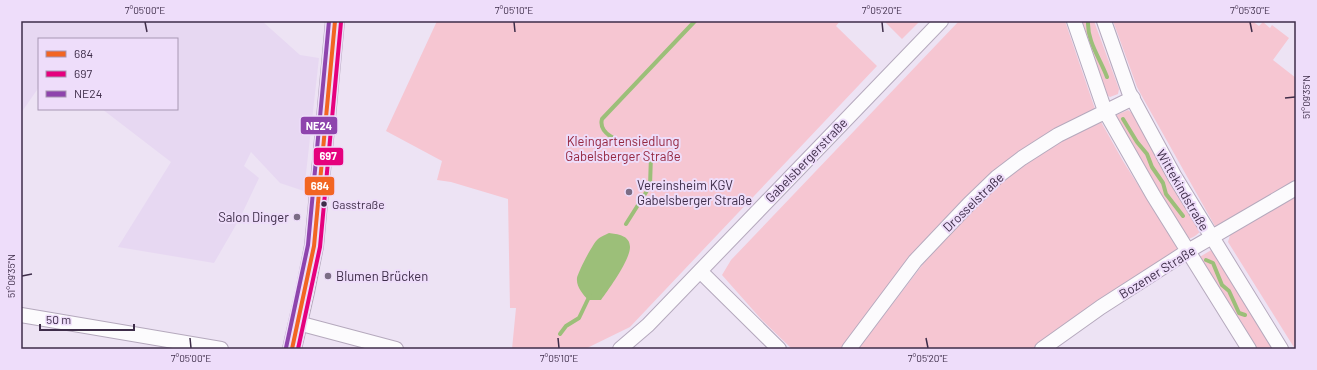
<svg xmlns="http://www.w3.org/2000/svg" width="1317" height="370" viewBox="0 0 1317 370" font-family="Barlow,sans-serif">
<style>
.built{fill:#e7d8f2}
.green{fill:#f6c6d2}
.water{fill:#9cbf79}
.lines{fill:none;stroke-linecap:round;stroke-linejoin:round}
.stream{stroke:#9cbf79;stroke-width:4}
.minor-casing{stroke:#b5a9bd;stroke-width:16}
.major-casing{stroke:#b5a9bd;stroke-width:20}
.minor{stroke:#fcfbfd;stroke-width:14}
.major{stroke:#fcfbfd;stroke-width:18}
.bus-1-casing{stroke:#eeddfa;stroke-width:7}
.bus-2-casing{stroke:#eeddfa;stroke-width:7}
.bus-3-casing{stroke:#eeddfa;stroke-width:7}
.bus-1{stroke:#f26522;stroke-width:4}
.bus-2{stroke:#e5007d;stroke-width:4}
.bus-3{stroke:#8e44ad;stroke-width:4}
.ticks{fill:none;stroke:#3e2d49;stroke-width:1.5}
.poi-dot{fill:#7b6d85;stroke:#eeddfa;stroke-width:1.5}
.bus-dot{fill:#3e2d49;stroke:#eeddfa;stroke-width:1.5}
.labels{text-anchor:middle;stroke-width:4;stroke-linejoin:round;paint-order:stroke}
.bus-label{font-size:12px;fill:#3e2d49;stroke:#eeddfa;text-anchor:start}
.park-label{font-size:13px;fill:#94263f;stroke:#eeddfa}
.street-label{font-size:13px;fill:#3e2d49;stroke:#eeddfa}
.poi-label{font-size:13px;fill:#3e2d49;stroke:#eeddfa;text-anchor:start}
.line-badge{stroke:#eeddfa;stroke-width:1.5}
.badge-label{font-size:11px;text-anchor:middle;font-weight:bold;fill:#fff}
.neatline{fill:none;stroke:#3e2d49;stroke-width:1.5}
.ticks-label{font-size:10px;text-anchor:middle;fill:#3e2d49}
</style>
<rect width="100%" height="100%" fill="#ede3f4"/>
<path class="built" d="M 21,21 L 262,21 L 300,55 L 319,58 L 304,191 L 280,183 L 251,152 L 244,166 L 259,178 L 240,218 L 214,263 L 118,247 L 171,162 L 102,109 L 177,109 L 177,39 L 39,39 L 39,87 L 21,113 Z"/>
<path class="green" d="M 437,21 L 840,21 L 836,26 L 877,66 L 630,327 L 585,349 L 512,349 L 516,308 L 510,308 L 508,199 L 451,182 L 437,180 L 442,161 L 386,131 Z
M 884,21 L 920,21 L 902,39 Z
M 959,21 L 1065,21 L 1095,109 L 1040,139 L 978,186 L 952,211 L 912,256 L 842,349 L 792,349 L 761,319 L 722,275 L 731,260 Z
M 1078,21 L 1094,21 L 1119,89 L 1118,94 L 1110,97 L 1104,93 Z
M 1113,21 L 1252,21 L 1259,26 L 1263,22 L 1270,28 L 1272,25 L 1289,38 L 1273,60 L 1296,78 L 1296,180 L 1216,228 L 1144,100 L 1137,87 Z
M 1128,110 L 1132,113 L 1172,184 L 1201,230 C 1199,234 1192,239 1186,239 L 1117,119 L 1117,115 Z
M 1100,120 L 1123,161 L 1179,250 L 1061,327 L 1033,349 L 858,349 L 933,251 L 993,189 L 1041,152 Z
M 1296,195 L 1296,349 L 1295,349 L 1228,242 L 1230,235 Z
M 1213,249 L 1273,349 L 1253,349 L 1198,258 Z"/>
<path class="water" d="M 609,233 C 617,234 630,235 630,247 C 630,260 609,289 601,300 L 588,300 C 583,294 576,287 577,278 C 578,272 593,243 598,239 C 600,237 605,235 609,233 Z"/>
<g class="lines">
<path class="stream" d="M 1088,21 C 1087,42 1100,58 1107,77
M 1123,119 L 1137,142 L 1147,154 L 1152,167 L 1163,183 L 1166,194 L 1183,216
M 650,143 C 643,144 636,146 630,144 C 618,142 598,133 602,119 L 695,21
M 626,224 L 650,186 L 651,155
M 1206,260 L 1213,263 L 1222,285 L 1229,291 L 1239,313 L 1245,315
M 560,334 L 566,326 L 579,318 L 590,295"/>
<g class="minor-casing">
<path id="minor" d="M 1074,21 L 1105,111 L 1153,195 L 1249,349
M 1104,21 L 1129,92 L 1175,177 L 1281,349
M 700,271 L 779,349
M 21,315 L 221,349
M 298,323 L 396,349
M 620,349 L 648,325 L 941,21
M 849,349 L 915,261 L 969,204 L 997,177 L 1022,158 L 1058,135 L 1133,98
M 1042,349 L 1101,307 L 1188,251 L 1296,188"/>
</g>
<g class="major-casing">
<path id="major" d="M 292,349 L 305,292 L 314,246 L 335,21"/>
</g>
<use href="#minor" class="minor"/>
<use href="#major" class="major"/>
<g class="bus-1-casing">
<path id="bus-1" d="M 292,349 L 314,246 L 335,21"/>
</g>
<g class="bus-2-casing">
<path id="bus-2" d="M 298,349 L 320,247 L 341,22"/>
</g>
<g class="bus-3-casing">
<path id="bus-3" d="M 286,348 L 308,245 L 329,21"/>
</g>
<use href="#bus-1" class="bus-1"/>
<use href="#bus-2" class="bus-2"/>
<use href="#bus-3" class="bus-3"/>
</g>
<path class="ticks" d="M 145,22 L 147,32M 514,22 L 515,32M 882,22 L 883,32M 1250,22 L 1252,32M 1285,98 L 1295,97M 22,276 L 32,274M 190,338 L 191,348M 558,338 L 559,348M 926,338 L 928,348"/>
<g class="poi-dot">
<circle cx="629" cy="192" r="4"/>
<circle cx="297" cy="217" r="4"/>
<circle cx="328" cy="276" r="4"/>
</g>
<circle class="bus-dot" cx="324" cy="204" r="3.5"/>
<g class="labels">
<g class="bus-label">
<text x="332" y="209">Gasstraße</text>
</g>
<g class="park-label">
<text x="623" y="146">Kleingartensiedlung<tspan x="623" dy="15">Gabelsberger Straße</tspan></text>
</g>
<g class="street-label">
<text transform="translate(806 160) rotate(-46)" y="5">Gabelsbergerstraße</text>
<text transform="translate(1183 190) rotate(60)" y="5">Wittekindstraße</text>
<text transform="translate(973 202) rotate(-44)" y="5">Drosselstraße</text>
<text transform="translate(1157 272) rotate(-32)" y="5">Bozener Straße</text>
</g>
<g class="poi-label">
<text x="637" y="190">Vereinsheim KGV<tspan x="637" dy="15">Gabelsberger Straße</tspan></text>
<text x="289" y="222" text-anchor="end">Salon Dinger</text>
<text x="336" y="281">Blumen Brücken</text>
</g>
</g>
<g class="line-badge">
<rect x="300" y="116" width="38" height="19" rx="4" fill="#8e44ad"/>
<rect x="313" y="147" width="31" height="19" rx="4" fill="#e5007d"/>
<rect x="304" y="176" width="31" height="20" rx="4" fill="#f26522"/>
</g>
<g class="badge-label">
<text x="319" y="130">NE24</text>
<text x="328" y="160">697</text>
<text x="320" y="190">684</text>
</g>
<rect width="1317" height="370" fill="none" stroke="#eeddfa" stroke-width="44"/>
<rect x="38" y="38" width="140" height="72" fill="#eeddfa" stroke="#a897b3"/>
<rect x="46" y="51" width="20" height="6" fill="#f26522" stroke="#a897b3"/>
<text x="74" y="58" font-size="12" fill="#3e2d49">684</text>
<rect x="46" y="71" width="20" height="6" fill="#e5007d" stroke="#a897b3"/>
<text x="74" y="78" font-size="12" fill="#3e2d49">697</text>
<rect x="46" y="91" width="20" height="6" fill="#8e44ad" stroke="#a897b3"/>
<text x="74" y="98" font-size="12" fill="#3e2d49">NE24</text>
<path d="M40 324v6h94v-6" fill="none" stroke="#3e2d49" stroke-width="2"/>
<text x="46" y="324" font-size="12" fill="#3e2d49" stroke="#eeddfa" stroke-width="3" paint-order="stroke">50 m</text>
<rect x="22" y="22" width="1273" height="326" class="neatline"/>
<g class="ticks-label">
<text x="145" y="14">7°05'00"E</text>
<text x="514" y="14">7°05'10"E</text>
<text x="882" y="14">7°05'20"E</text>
<text x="1250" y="14">7°05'30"E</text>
<text transform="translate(1306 97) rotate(-90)" y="4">51°09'35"N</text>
<text transform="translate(11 276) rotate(-90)" y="4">51°09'35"N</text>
<text x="191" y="362">7°05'00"E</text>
<text x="559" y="362">7°05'10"E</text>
<text x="928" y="362">7°05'20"E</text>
</g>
</svg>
